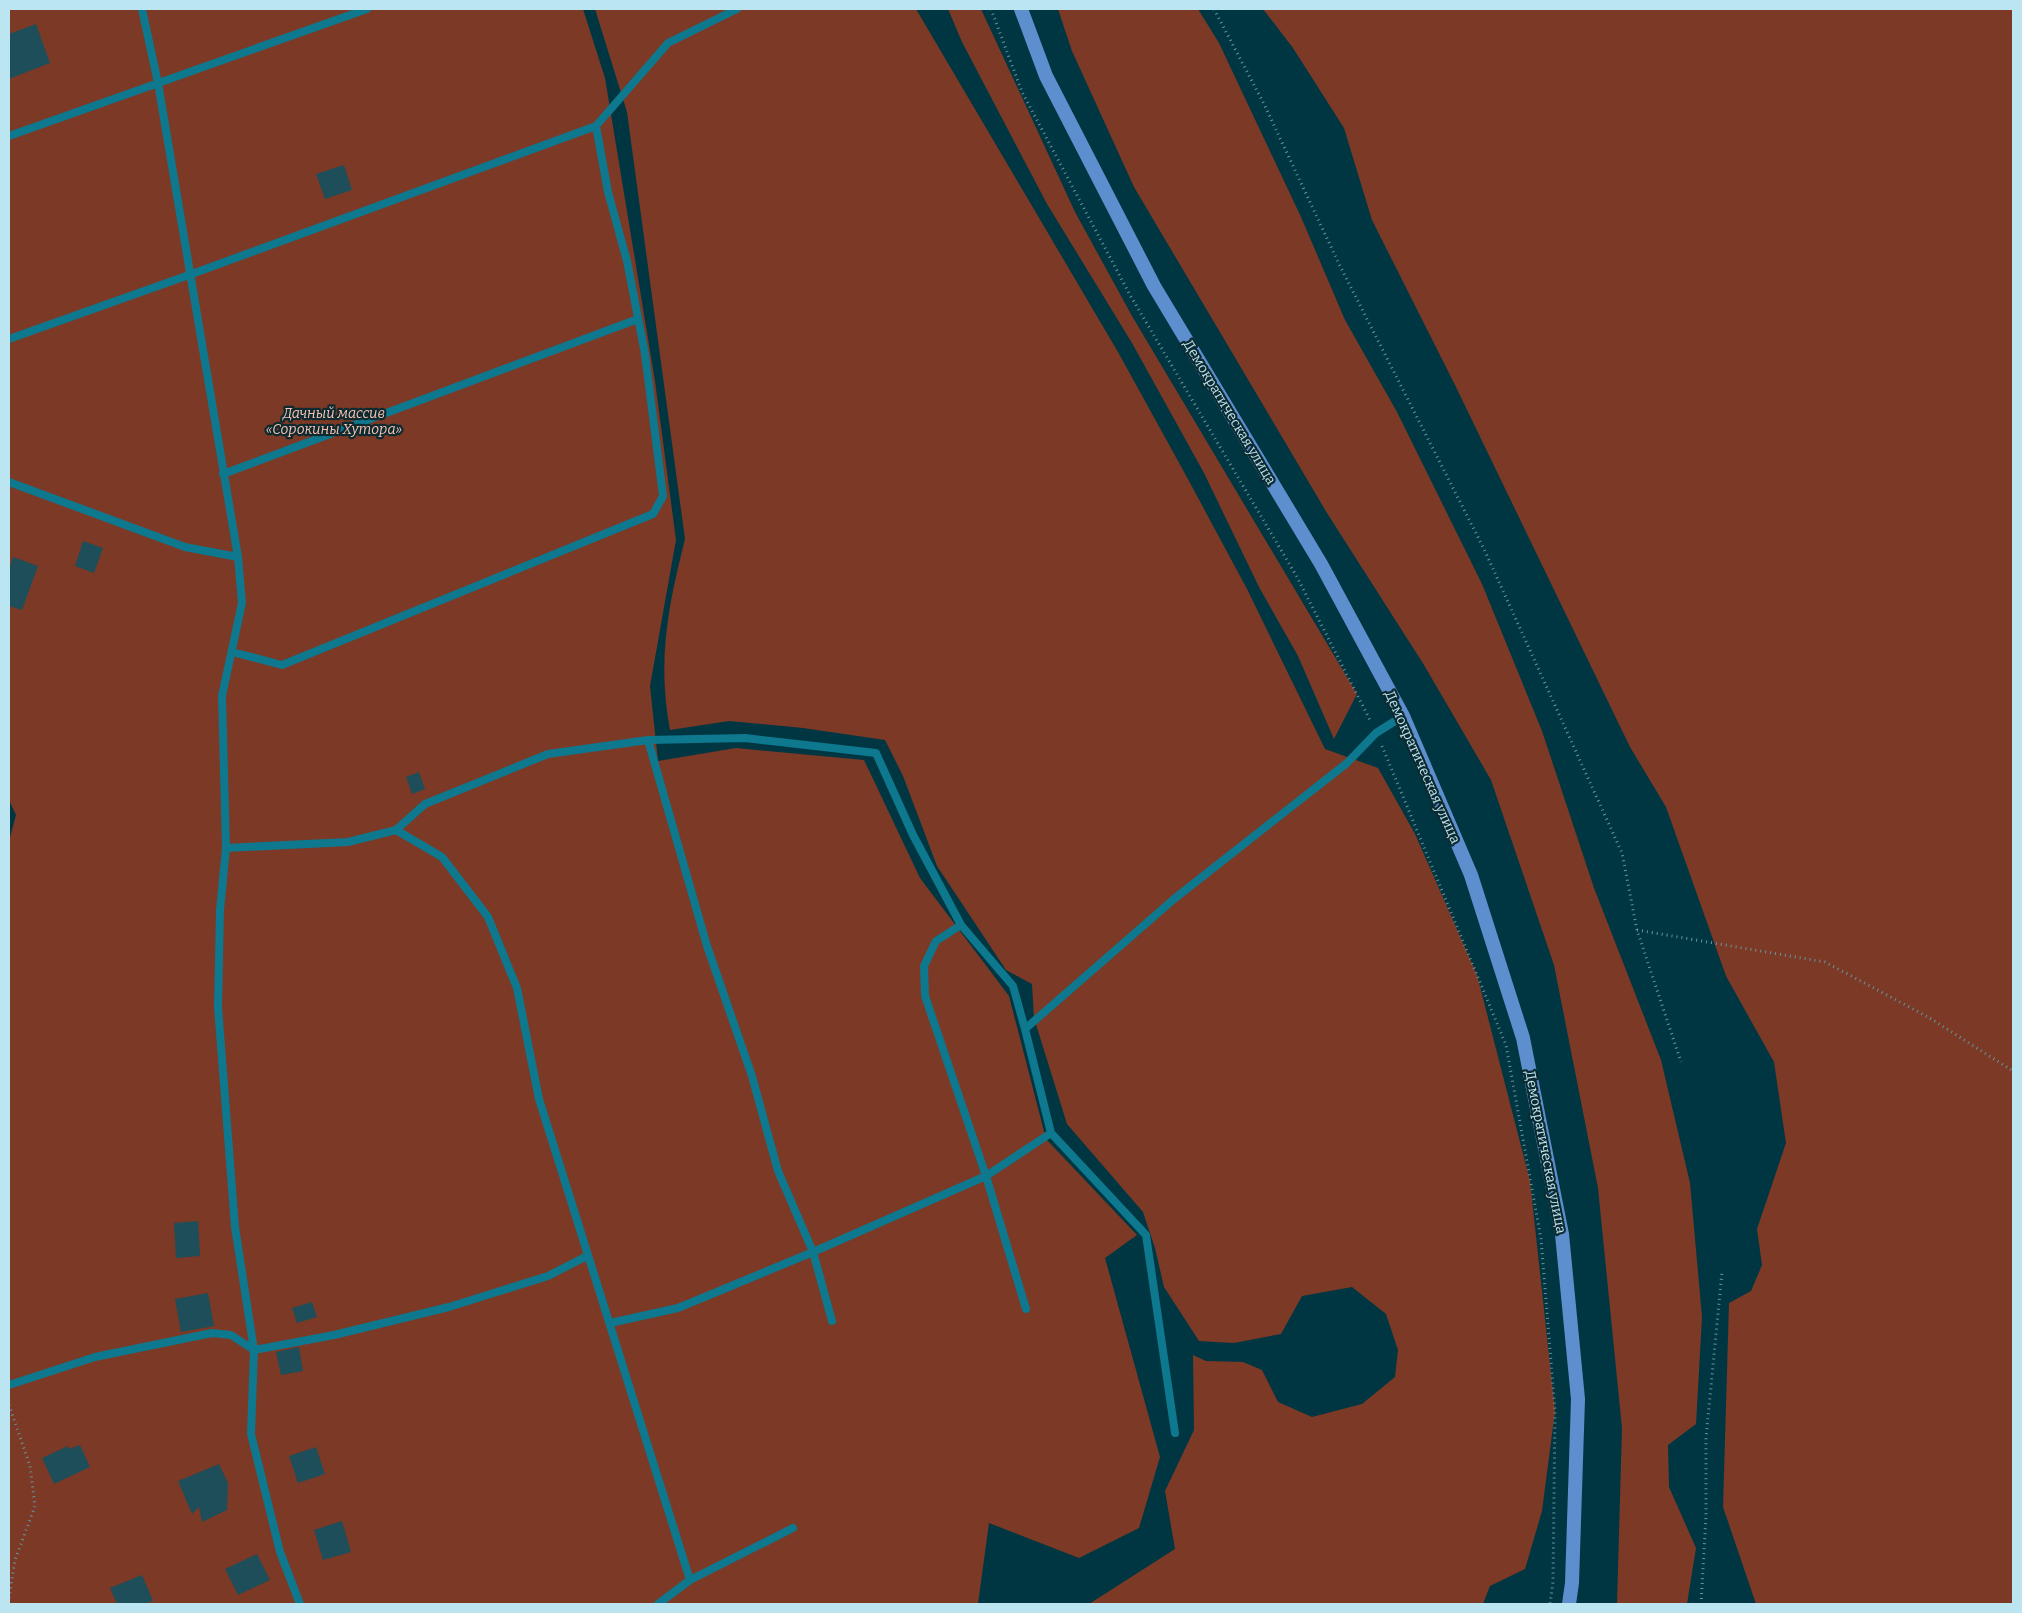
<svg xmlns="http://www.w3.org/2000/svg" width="2022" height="1613" viewBox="0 0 2022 1613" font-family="Bitter,serif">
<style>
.green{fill:#7c3925}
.building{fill:#1d4e5a}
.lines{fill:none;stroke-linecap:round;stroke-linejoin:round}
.path{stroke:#6695a1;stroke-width:3;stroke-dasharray:1 4;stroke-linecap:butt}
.service{stroke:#0e788e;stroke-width:8}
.primary{stroke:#5d8ecd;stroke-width:14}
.labels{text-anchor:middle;stroke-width:4.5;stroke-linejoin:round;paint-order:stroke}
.street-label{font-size:14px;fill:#bbe5f1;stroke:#0d2a31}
.park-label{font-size:14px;font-style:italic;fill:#fac3b2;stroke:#0d2a31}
</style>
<rect width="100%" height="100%" fill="#003642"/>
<path class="green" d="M 9,9 L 583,9 L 605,78 L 655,381 L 676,540 L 650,686 L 658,761 L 736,748 L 864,760 L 920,878 L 1009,996 L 1046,1139 L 1137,1235 L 1105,1258 L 1160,1457 L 1139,1528 L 1079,1558 L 989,1523 L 978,1604 L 9,1604 L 9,841 L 16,815 L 9,800 Z
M 595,9 L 916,9 L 1118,352 L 1189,481 L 1247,589 L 1325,749 L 1378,768 L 1415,834 L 1477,975 L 1530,1181 L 1555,1411 L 1542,1511 L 1525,1569 L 1490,1586 L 1483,1604 L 1089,1604 L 1175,1549 L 1165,1491 L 1194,1430 L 1193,1355 L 1206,1361 L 1243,1362 L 1262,1370 L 1278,1402 L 1312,1417 L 1362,1404 L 1395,1377 L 1398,1350 L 1386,1314 L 1352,1287 L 1302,1296 L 1281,1334 L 1234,1343 L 1199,1341 L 1164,1287 L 1155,1248 L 1143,1212 L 1067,1124 L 1034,1018 L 1032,984 L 1006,970 L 937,866 L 903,776 L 885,740 L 803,728 L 729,721 L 670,730 C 657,661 668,606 685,539 L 627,112 Z
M 948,9 L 981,9 L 1075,212 L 1132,316 L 1357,694 L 1334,739 L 1298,656 L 1259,587 L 1204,473 L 1132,343 L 1047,204 L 962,42 Z
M 1058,9 L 1198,9 L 1219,43 L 1301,217 L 1345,320 L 1397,412 L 1482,584 L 1542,731 L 1594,888 L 1661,1060 L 1690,1183 L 1702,1317 L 1696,1424 L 1668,1445 L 1669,1487 L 1696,1548 L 1687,1604 L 1617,1604 L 1622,1428 L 1598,1188 L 1554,965 L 1491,780 L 1424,665 L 1327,513 L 1134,187 L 1072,51 Z
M 1263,9 L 2013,9 L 2013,1604 L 1756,1604 L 1723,1507 L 1729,1303 L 1751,1291 L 1762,1265 L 1757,1229 L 1786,1143 L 1774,1062 L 1726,976 L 1666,807 L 1630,747 L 1455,385 L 1372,220 L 1344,128 L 1293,48 Z"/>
<path class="building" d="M 36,24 L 50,63 L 9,79 L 9,34 Z
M 344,165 L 352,190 L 325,199 L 316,174 Z
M 83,541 L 103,548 L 94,573 L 75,566 Z
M 13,557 L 38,566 L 22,610 L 9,606 L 9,569 Z
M 419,772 L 425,789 L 412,794 L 406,777 Z
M 198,1221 L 200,1256 L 176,1258 L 174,1223 Z
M 208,1293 L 214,1326 L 181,1332 L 175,1299 Z
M 312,1302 L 317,1317 L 297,1323 L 292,1308 Z
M 299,1347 L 303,1371 L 281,1375 L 276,1352 Z
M 80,1445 L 90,1467 L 54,1484 L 42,1458 L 68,1446 L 69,1449 Z
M 316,1447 L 325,1474 L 298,1483 L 289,1456 Z
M 219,1464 L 228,1483 L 227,1510 L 202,1522 L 199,1507 L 192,1514 L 178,1481 Z
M 342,1521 L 351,1552 L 323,1560 L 314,1530 Z
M 257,1554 L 270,1580 L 238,1595 L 225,1569 Z
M 142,1575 L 153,1601 L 144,1604 L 117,1604 L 110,1588 Z"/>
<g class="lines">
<path class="path" d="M 991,9 L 1022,92 L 1130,295 L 1297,577 L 1371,722
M 1214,9 L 1264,104 L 1339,264 L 1484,549 L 1622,853 L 1637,930 L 1681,1062
M 1382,746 L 1506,1045 L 1541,1239 L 1555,1411 L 1553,1582 L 1550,1604
M 1637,930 L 1825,962 L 1928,1017 L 2013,1071
M 9,1405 L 30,1466 L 35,1506 L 15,1560 L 9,1598
M 1701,1604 L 1706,1516 L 1706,1438 L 1722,1272"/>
<path class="service" d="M 142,9 L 158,83 L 238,557 L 242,603 L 222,696 L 226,848 L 220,910 L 218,1007 L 235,1227 L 254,1350 L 251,1434 L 280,1552 L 300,1604
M 9,136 L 367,9
M 9,339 L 189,275 L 596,126
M 223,474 L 638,319
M 9,482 L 185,547 L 238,557
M 232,652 L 282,665 L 653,514 L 663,496 L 645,354 L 627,261 L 608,192 L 596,126 L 668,43 L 737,9
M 648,740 L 745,738 L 876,753 L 913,835 L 961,925 L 936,941 L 924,966 L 925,996 L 986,1176 L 1026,1309
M 396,830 L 425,804 L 548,754 L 648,740 L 707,946 L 752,1076 L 778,1171 L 813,1252 L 832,1321
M 226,848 L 348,842 L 396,830 L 442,857 L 488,917 L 517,988 L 539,1099 L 690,1580
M 961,925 L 1013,986 L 1025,1029 L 1174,899 L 1347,763 L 1376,733 L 1403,716
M 1025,1029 L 1051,1133 L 1146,1235 L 1175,1433
M 610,1323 L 678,1308 L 813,1252 L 986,1176 L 1051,1133
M 9,1385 L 95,1357 L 212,1333 L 231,1335 L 254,1350 L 334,1335 L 449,1307 L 548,1276 L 587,1256
M 658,1604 L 690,1580 L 793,1528"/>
<path class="primary" d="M 1021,9 L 1046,76 L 1154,286 L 1321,564 L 1403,716 L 1471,875 L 1523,1038 L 1562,1234 L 1578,1399 L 1572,1583 L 1569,1604"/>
</g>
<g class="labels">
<g class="street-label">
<text transform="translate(1230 412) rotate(59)" y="5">Демократическая улица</text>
<text transform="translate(1423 767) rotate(66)" y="5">Демократическая улица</text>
<text transform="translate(1546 1152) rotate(79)" y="5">Демократическая улица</text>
</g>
<g class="park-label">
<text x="334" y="418">Дачный массив<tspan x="334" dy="16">«Сорокины Хутора»</tspan></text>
</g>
</g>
<rect width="2022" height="1613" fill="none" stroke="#bbe5f1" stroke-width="20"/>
</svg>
